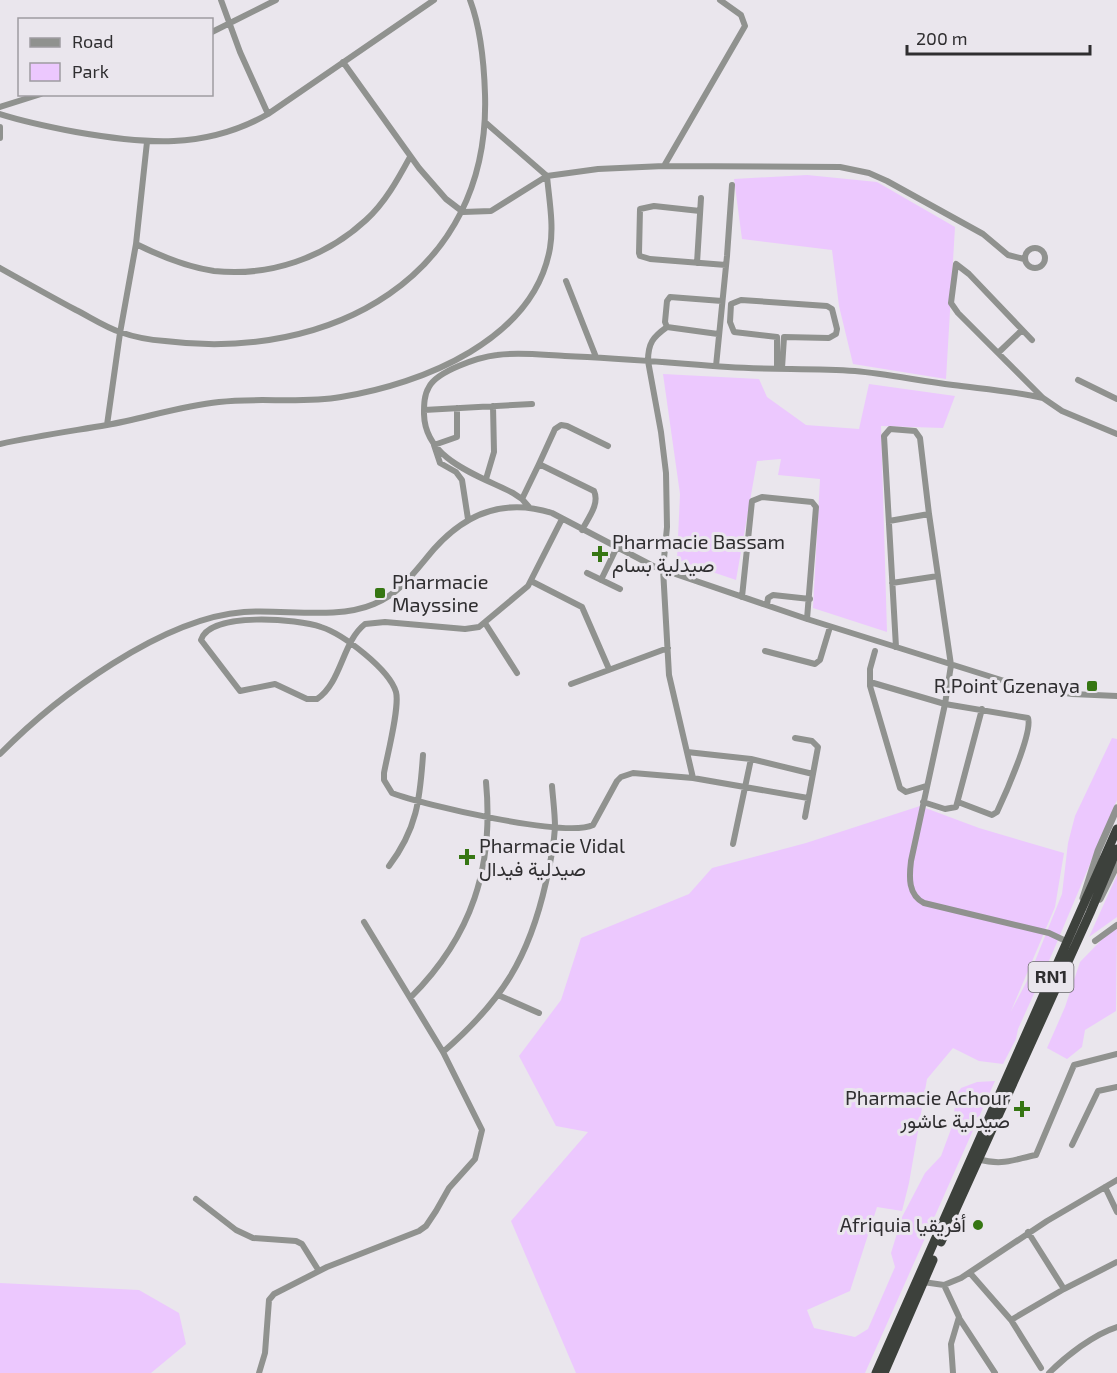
<svg xmlns="http://www.w3.org/2000/svg" width="1117" height="1373" viewBox="0 0 1117 1373" font-family="'Exo 2',Vazirmatn,sans-serif">
<style>
.green{fill:#ecc8fe}
.lines{fill:none;stroke-linecap:round;stroke-linejoin:round}
.minor{stroke:#90928f;stroke-width:6}
.tertiary{stroke:#90928f;stroke-width:7}
.trunk{stroke:#3d413c;stroke-width:9}
.poi-dot{fill:#367613;stroke:#eae6ed;stroke-width:2}
.labels{text-anchor:middle;stroke-width:6;stroke-linejoin:round;paint-order:stroke}
.shield{fill:#eae6ed;stroke:#676569;stroke-width:1.5}
.shield-label{font-size:18px;font-weight:bold;fill:#2f2e30}
.poi-label{font-size:20px;fill:#2f2e30;stroke:#eae6ed;text-anchor:start}
</style>
<rect width="100%" height="100%" fill="#eae6ed"/>
<path class="green" d="M 807,175 L 877,182 L 955,227 L 946,379 L 853,364 L 839,306 L 832,250 L 742,239 L 734,179 Z
M 663,374 L 759,379 L 767,397 L 806,425 L 859,429 L 869,384 L 955,396 L 943,428 L 881,426 L 887,632 L 813,608 L 820,479 L 778,475 L 781,459 L 757,461 L 736,580 L 677,560 L 680,494 Z
M 1112,738 L 1117,739 L 1117,800 L 1052,954 L 1018,1029 L 1016,1039 L 1003,1064 L 979,1061 L 953,1048 L 927,1079 L 909,1183 L 902,1211 L 877,1207 L 850,1291 L 807,1310 L 814,1328 L 855,1337 L 868,1329 L 895,1267 L 891,1253 L 902,1217 L 925,1173 L 941,1156 L 954,1121 L 955,1097 L 961,1088 L 977,1082 L 995,1081 L 865,1373 L 576,1373 L 511,1221 L 588,1132 L 556,1126 L 519,1056 L 561,1000 L 581,938 L 689,894 L 712,868 L 806,843 L 920,806 L 979,828 L 1064,853 L 1055,907 L 1011,1011 L 1027,981 L 1062,894 L 1068,843 L 1075,816 Z
M 1117,875 L 1117,917 L 1089,937 Z
M 1117,924 L 1116,1011 L 1085,1030 L 1082,1047 L 1067,1059 L 1047,1048 L 1065,1007 L 1080,962 Z
M 0,1283 L 139,1290 L 179,1313 L 186,1344 L 151,1373 L 0,1373 Z"/>
<g class="lines">
<path class="minor" d="M 221,0 L 240,52 L 268,114
M 212,32 L 276,0
M 0,107 L 41,94
M 0,114 C 25,122 50,127 76,132 C 144,144 205,150 268,114 L 434,0
M 486,123 L 547,176 L 598,169 L 664,166 L 840,167 L 869,173 L 887,181 L 983,234 L 1008,255 L 1024,259
M 0,127 L 0,138
M 664,166 L 745,26 L 741,15 L 720,0
M 700,211 L 654,206 L 640,209 L 639,253 L 640,256 L 650,259 L 726,265
M 136,244 C 160,256 187,267 214,271 C 269,277 325,258 366,220 C 385,203 398,179 410,157
M1025 258a10 10 0 1 1 20 0a10 10 0 1 1-20 0Z
M 697,263 L 701,198
M 0,268 C 25,282 50,296 76,310 C 90,317 105,327 120,332 C 134,337 150,340 165,341 C 330,362 491,277 485,94 C 484,62 481,29 470,0
M 566,281 L 596,357
M 667,327 C 653,337 648,343 648,361 L 661,432 L 666,473 L 667,527 L 663,569 L 669,675 L 693,778
M 718,334 L 667,327 L 665,322 L 667,301 L 670,297 L 722,301
M 1032,340 L 969,274 L 956,264 L 951,303 L 958,313 L 1043,398 L 1062,411 L 1117,434
M 998,353 L 1022,330
M 716,366 L 727,256 L 732,185
M 777,368 L 777,337 L 734,332 L 730,322 L 731,304 L 741,300 L 827,306 L 832,309 L 837,329 L 836,334 L 829,338 L 784,337 L 782,368
M 1078,380 L 1117,399
M 457,408 L 457,437 L 434,445 L 440,463 L 456,472 L 462,480 L 468,519
M 424,410 L 532,404
M 107,425 L 120,333 L 136,244 L 147,142
M 0,444 C 36,436 72,431 107,425 C 145,418 181,406 219,402 C 259,397 301,404 341,397 C 422,384 534,340 550,248 C 554,225 549,199 547,176 L 491,211 L 463,212 L 446,199 L 419,168 L 343,62
M 539,464 L 555,429 L 561,425 L 567,426 L 608,446
M 486,479 L 494,452 L 493,406
M 522,499 L 539,464 L 594,491 C 600,504 588,518 582,530
M 529,507 L 522,499 L 513,493 C 478,475 425,460 424,414 C 424,405 424,395 429,387 C 437,371 479,357 497,355 C 519,352 543,355 565,356 C 619,358 673,363 728,367 C 770,370 812,368 855,371 C 888,374 920,381 953,385 C 984,389 1013,391 1043,398
M 562,519 L 528,586 L 479,627 L 465,629 L 385,622 L 365,624 C 342,642 342,682 317,699 L 307,699 L 275,684 L 240,691 L 201,640 C 209,611 299,619 321,627 C 343,634 389,669 396,692 C 400,707 387,756 384,773 L 384,780 L 392,793 C 423,805 566,838 593,825 L 617,781 L 621,777 L 633,773 L 693,778 L 808,798
M 889,521 L 929,514
M 587,573 L 620,589
M 601,580 L 617,547
M 531,581 L 582,607 L 609,669
M 892,583 L 938,576
M 742,597 L 752,501 L 762,497 L 812,502 L 816,507 L 807,619
M 767,605 L 768,598 L 773,595 L 810,599
M 485,623 L 517,673
M 896,647 L 884,436 L 890,429 L 915,431 L 920,438 L 929,514 L 951,665 L 945,704 L 911,861 C 909,877 908,895 924,903 L 1049,933 L 1066,941
M 765,651 L 815,664 L 820,660 L 830,627
M 875,651 L 870,669 L 870,686 L 900,788 L 906,792 L 926,786
M 870,682 L 945,704 L 1028,718 C 1033,732 1005,795 997,812 L 992,815 L 958,802
M 571,684 L 668,648
M 795,738 L 812,741 L 818,747 L 805,817
M 687,752 L 751,759 L 813,774
M 0,754 C 56,697 162,618 244,612 C 284,609 337,620 374,604 C 401,593 416,570 434,549 C 466,513 505,498 552,513 L 655,567 L 807,619 L 1014,684 L 1072,694 L 1117,696
M 923,802 L 945,809 L 956,807 L 982,709
M 733,844 L 751,759
M 389,866 C 417,829 420,799 423,755
M 1095,941 L 1117,925
M 498,995 L 539,1013
M 411,997 C 472,936 494,867 486,782
M 443,1052 C 502,1001 529,958 546,882 C 550,865 554,845 555,827 C 555,814 553,799 552,786
M 1072,1145 L 1098,1091 L 1117,1087
M 978,1159 C 1002,1166 1012,1160 1036,1155 L 1074,1065 L 1117,1054
M 1105,1187 L 1117,1212
M 196,1199 L 236,1230 L 253,1238 L 296,1241 L 302,1244 L 319,1271
M 1028,1232 L 1064,1289
M 970,1273 L 1011,1320 L 1064,1289 L 1117,1262
M 923,1282 L 944,1285 L 961,1278 L 1047,1221 L 1117,1180
M 944,1285 L 959,1317 L 951,1344 L 953,1373
M 959,1318 L 995,1373
M 1011,1320 L 1041,1368
M 259,1373 L 265,1353 L 269,1300 L 274,1294 L 327,1267 L 419,1231 L 426,1226 L 436,1211 L 449,1188 L 475,1159 L 482,1130 L 443,1052 L 364,922
M 1049,1373 C 1066,1356 1094,1334 1117,1327"/>
<path class="tertiary" d="M 1083,898 L 1098,851 L 1117,808
M 1100,899 L 1117,865"/>
<path class="trunk" d="M 941,1242 L 1090,913 L 1117,849
M 876,1373 L 1117,829
M 884,1373 L 933,1260"/>
</g>
<g class="poi-dot">
<path d="M597 545h6v6h6v6h-6v6h-6v-6h-6v-6h6z"/>
<rect x="374" y="587" width="12" height="12" rx="3"/>
<rect x="1086" y="680" width="12" height="12" rx="3"/>
<path d="M464 848h6v6h6v6h-6v6h-6v-6h-6v-6h6z"/>
<path d="M1019 1100h6v6h6v6h-6v6h-6v-6h-6v-6h6z"/>
<circle cx="978" cy="1225" r="6"/>
</g>
<g class="labels">
<rect class="shield" x="1028.5" y="962" width="45" height="30" rx="4.5"/>
<g class="shield-label">
<text x="1051" y="983">RN1</text>
</g>
<g class="poi-label">
<text x="612" y="549">Pharmacie Bassam<tspan x="612" dy="23">صيدلية بسام</tspan></text>
<text x="392" y="589">Pharmacie<tspan x="392" dy="23">Mayssine</tspan></text>
<text x="1080" y="693" text-anchor="end">R.Point Gzenaya</text>
<text x="479" y="853">Pharmacie Vidal<tspan x="479" dy="23">صيدلية فيدال</tspan></text>
<text x="1010" y="1105" text-anchor="end">Pharmacie Achour<tspan x="1010" dy="23">صيدلية عاشور</tspan></text>
<text x="966" y="1232" text-anchor="end">Afriquia أفريقيا</text>
</g>
</g>
<rect x="18" y="18" width="195" height="78" fill="#eae6ed" stroke="#9f9ca1" stroke-width="1.5"/>
<rect x="30" y="38" width="30" height="9" fill="#90928f" stroke="#9f9ca1" stroke-width="1.5"/>
<text x="72" y="48" font-size="18" fill="#2f2e30">Road</text>
<rect x="30" y="63" width="30" height="18" fill="#ecc8fe" stroke="#9f9ca1" stroke-width="1.5"/>
<text x="72" y="78" font-size="18" fill="#2f2e30">Park</text>
<path d="M907 45v9h183v-9" fill="none" stroke="#2f2e30" stroke-width="3"/>
<text x="916" y="45" font-size="18" fill="#2f2e30" stroke="#eae6ed" stroke-width="4.5" paint-order="stroke">200 m</text>
</svg>
